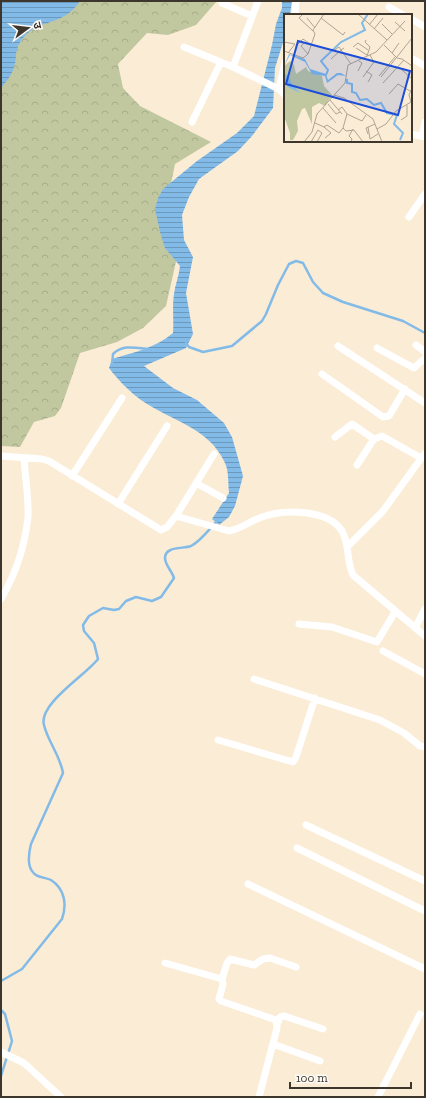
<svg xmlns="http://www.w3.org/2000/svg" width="426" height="1098" viewBox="0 0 426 1098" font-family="'Zilla Slab','Noto Sans Devanagari',serif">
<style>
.forest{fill:url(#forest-crowns)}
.water{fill:url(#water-rules)}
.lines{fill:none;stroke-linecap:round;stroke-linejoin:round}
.stream{stroke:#82bae8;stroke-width:2.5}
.minor{stroke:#fff;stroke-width:7}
.inset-river{fill:none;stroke:#82bae8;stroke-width:2}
.inset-road{fill:none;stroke:#afa392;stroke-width:1}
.view{fill:#1d4ed8;fill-opacity:0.15;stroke:#1d4ed8;stroke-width:2}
.inset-edge{fill:none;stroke:#3c362d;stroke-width:2}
</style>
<defs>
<pattern id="forest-crowns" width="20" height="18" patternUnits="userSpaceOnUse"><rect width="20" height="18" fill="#c1c8a0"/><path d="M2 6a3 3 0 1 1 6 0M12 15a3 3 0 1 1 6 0" fill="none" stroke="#a7ac8a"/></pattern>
<pattern id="water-rules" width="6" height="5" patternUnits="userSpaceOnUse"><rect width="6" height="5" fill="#82bae8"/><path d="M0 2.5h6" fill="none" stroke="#6c98bc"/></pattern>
</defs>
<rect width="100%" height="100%" fill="#fbecd5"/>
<path class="forest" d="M 1,1 L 217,1 L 196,25 L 168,35 L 147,33 L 118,64 L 123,88 L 140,106 L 211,142 L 175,164 L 170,188 L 177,257 L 166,306 L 143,328 L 117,342 L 80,353 L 61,408 L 55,416 L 34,422 L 20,447 L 1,446 Z"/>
<path class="water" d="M 1,1 L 80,1 C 62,28 40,17 23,38 C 13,51 18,56 14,67 C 12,75 6,82 1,88 Z
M 282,1 L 292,1 L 290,15 L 285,15 L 285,36 L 275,68 L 273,108 L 252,136 L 238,151 L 199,179 L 189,197 L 182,215 L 184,240 L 193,257 L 186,293 L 193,334 L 186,348 L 144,366 L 173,388 L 197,400 L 224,423 L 232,437 L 243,476 L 235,506 L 229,517 L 219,525 L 212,519 L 229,493 C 228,484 229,471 225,463 C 209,427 171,421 141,400 C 129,391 118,380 109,368 L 112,359 C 135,352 155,348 173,333 C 174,320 172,308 174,294 C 175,285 179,276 180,266 L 165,248 L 160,232 L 155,209 L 158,198 L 163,189 L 197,161 L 237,133 L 254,116 L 272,45 L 276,24 L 282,8 Z"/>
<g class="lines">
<path class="stream" d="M 186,343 L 189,347 L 203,352 L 232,346 L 262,321 L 266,314 L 278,285 L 289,264 L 296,261 L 303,263 L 313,282 L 323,293 L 343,302 L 403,321 L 425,333
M 112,365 L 113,354 C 123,344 136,348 149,349
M 1,981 L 22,969 L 62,919 C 67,905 65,889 51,880 C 45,877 36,878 32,871 C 27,864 29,852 31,844 L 63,773 C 60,755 48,742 44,725 C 38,704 86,675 98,659 L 94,643 L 84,631 L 83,625 L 89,616 L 103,608 L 114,610 L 119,609 L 126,601 L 136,597 L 152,601 L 161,597 L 174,578 C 172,571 165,565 165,558 C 165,546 183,549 191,546 C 201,541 210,528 218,520
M 1,1010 L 5,1014 L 12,1041 L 1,1076"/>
<path class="minor" d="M 222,3 L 252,16
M 389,7 L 403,15
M 295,15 L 296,1
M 411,19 L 425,27
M 184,47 L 233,67 L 279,89
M 411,58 L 425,66
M 285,62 L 279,89 L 285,95
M 233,67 L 258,1
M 192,122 L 221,62
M 411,134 L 425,137
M 422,136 L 425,122
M 409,217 L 425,194
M 416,345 L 425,352
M 338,346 L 425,403
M 377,348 L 414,368 L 425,358
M 322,374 L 383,417 L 389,416 L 405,389
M 335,437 L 352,424 L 374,439
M 1,456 L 42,459 L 49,461 L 161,530 L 167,527 L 176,516 L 229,531 C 241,529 250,521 262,517 C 284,509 328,509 342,531 C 350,545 346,560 353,575 L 425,636
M 357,465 L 374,439 L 382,436 L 421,458
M 72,476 L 122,398
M 196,483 L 223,498
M 118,504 L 167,426
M 176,516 L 214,454
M 348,546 L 383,511 L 425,453
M 1,599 C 15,575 25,545 28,517 C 29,498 25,477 24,458
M 299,624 L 332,627 L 377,642 L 395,612
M 415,628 L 425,609
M 383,651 L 425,674
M 254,679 L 380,720 L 404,733 L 420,746 L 425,747
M 218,740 L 293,762 L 296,757 L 315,698
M 306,825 L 425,881
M 297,848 L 425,911
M 248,884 L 425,969
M 165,963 L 222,979 L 223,984 L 219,999 L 221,1001 L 276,1020 L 277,1028 L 259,1097
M 222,979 L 227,963 L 230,959 L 254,965 L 263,959 L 270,958 L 296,967
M 278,1023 L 280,1017 L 284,1016 L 323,1029
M 273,1044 L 320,1061
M 1,1052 L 24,1063 L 61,1097
M 378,1097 L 420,1014"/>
</g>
<g transform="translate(284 14)">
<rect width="128" height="128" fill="#fbecd5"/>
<path d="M 6,47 L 10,51 L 12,60 L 22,53 L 24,57 L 38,62 L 40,72 L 48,81 L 41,92 L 35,89 L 28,93 L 28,110 L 21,94 L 18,95 L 13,107 L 14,117 L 9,126 L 6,126 L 6,119 L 0,102 L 0,52 Z" fill="#c1c8a0"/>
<path d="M 5,40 L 21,45 L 26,55 L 42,60 L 44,66 L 53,59 L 57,59 L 62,62 L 54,61 L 43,69 L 41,62 L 28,60 L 21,48 L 6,41 L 0,52 ZM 0,59 L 5,63 L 7,69 L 16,79 L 4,73 L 0,68 Z" fill="#82bae8"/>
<path class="inset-river" d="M 42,61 L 44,56 L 37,47 L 57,28 L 81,16 L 78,9 L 84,0M 63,65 L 63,69 L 68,70 L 68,78 L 72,79 L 76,86 L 83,85 L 90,91 L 97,89 L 103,99 L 113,101 L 110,110 L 119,119 L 116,126"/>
<path class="inset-road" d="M 19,0 L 15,4 L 29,17M 74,0 L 103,26M 23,4 L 31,14M 37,4 L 59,21 L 61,18M 111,8 L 121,17M 98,10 L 108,20M 85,11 L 94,0M 90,15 L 99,4M 82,26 L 81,28 L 86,33 L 83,42M 0,28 L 11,30 L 4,39M 21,28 L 17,32 L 24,40 L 31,20 L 29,16 L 40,0M 13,31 L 19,25 L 28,31M 100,31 L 113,44 L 118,45 L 128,52M 69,33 L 74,29 L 84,36M 72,34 L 83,41M 0,37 L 19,44 L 24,40M 49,37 L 55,33 L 57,36 L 60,34M 108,39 L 115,29M 47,45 L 57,36 L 67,50M 117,55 L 128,65M 74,57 L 78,49 L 75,47M 82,57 L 88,61 L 84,68M 95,62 L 111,43M 79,63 L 90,48 L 86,41M 97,63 L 128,24M 99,69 L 120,46M 105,80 L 114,70 L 126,77M 50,81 L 60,84 L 89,105 L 98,128M 46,86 L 58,100M 44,90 L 52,100 L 56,98M 39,94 L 52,109M 54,96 L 58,93 L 63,100 L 59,114M 63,100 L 78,107 L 82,101M 117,106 L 123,102 L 123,91M 31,109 L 40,113 L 43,111 L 55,119 L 59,114 L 62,117 L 70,116 L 79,128M 40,113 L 47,119 L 41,124M 84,113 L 86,125 L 94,120M 93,115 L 102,110 L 112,97 L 127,88 L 125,81 L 128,74M 84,120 L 82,114 L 91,110M 20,128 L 28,118 L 33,100 L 61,69 L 64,51 L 92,38 L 121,7M 27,128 L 34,116 L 38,119 L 33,128M 67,128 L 68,125 L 65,122 L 69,115"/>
<path class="view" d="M 14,27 L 126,57 L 114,101 L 2,70 Z"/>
<rect width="128" height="128" class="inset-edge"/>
</g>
<rect width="426" height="1098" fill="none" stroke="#3c362d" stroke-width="4"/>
<g transform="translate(28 28) rotate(75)" stroke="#fefbf6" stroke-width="3" paint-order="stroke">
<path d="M0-3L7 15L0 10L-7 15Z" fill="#3c362d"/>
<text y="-6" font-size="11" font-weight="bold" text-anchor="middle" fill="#3c362d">उ</text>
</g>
<path d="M290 1082v6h121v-6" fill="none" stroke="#3c362d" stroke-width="2"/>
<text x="296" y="1082" font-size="12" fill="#3c362d" stroke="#fefbf6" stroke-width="3" paint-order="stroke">100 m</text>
</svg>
